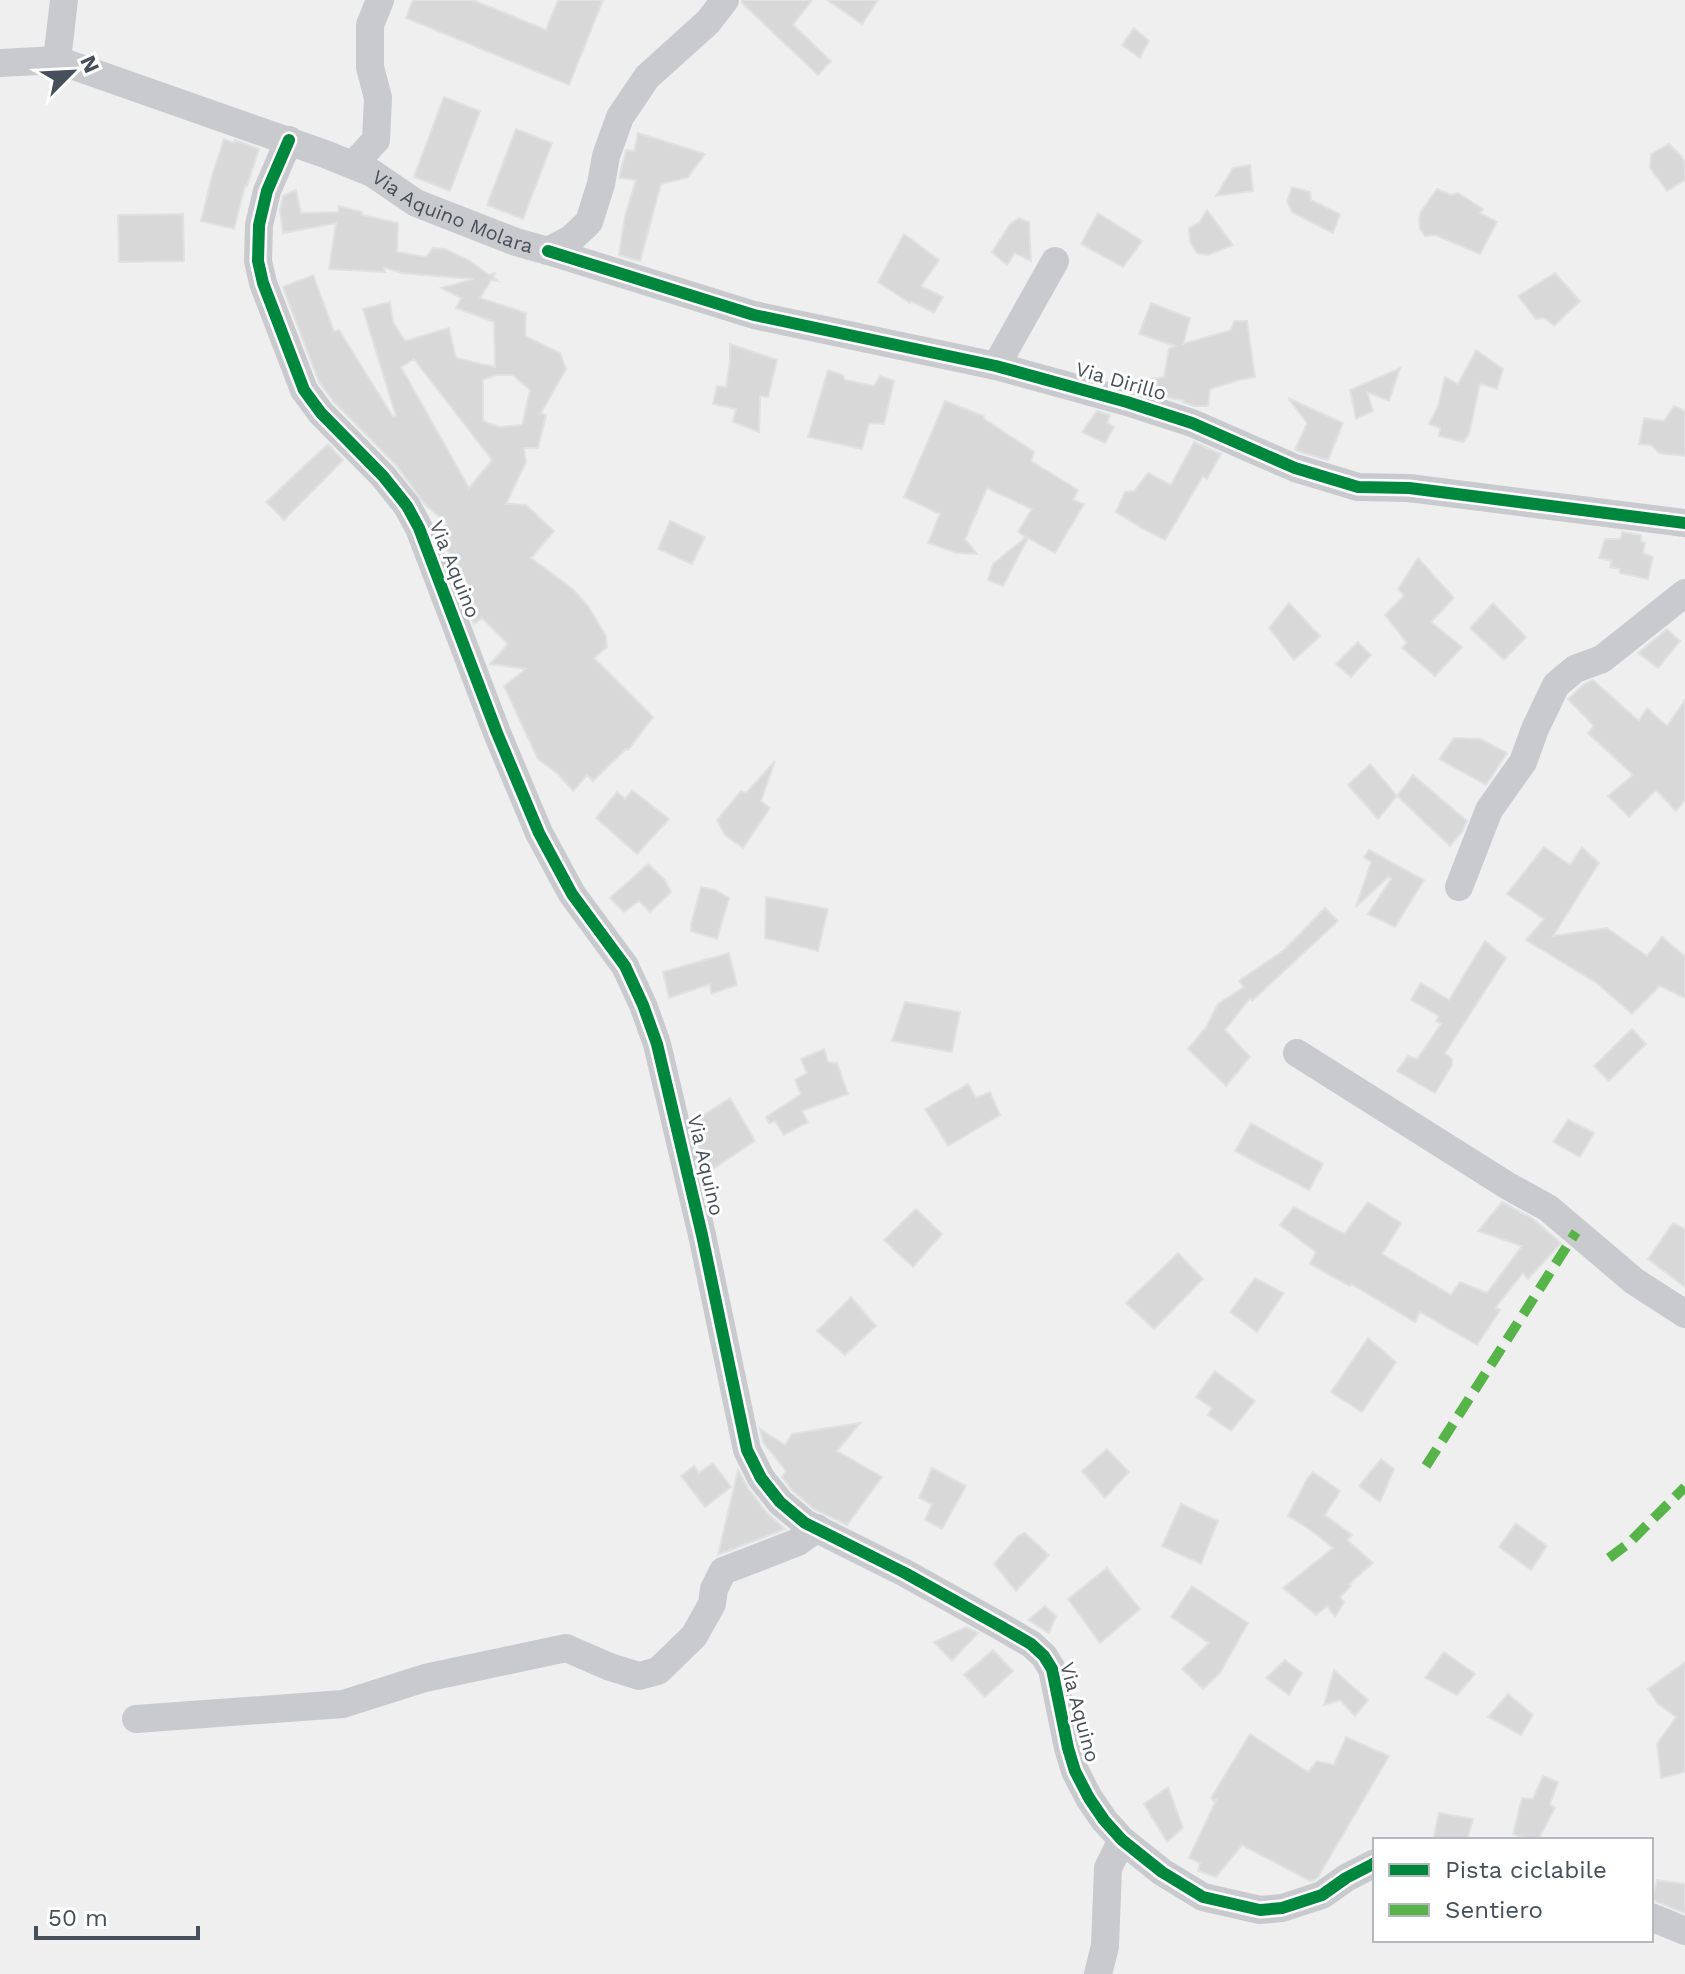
<svg xmlns="http://www.w3.org/2000/svg" width="1685" height="1974" viewBox="0 0 1685 1974" font-family="'Work Sans',sans-serif">
<style>
.building{fill:#d8d8d9;stroke:#e0e1e2;stroke-width:2;fill-rule:evenodd}
.lines{fill:none;stroke-linecap:round;stroke-linejoin:round}
.minor{stroke:#c9cacd;stroke-width:28}
.quiet{stroke:#57b448;stroke-width:10;stroke-dasharray:20 10;stroke-linecap:butt}
.cycleway-casing{stroke:#fff;stroke-width:17}
.cycleway{stroke:#00873e;stroke-width:12}
.labels{text-anchor:middle;stroke-width:6;stroke-linejoin:round;paint-order:stroke}
.street-label{font-size:20px;fill:#47505a;stroke:#fff}
</style>
<rect width="100%" height="100%" fill="#efefef"/>
<path class="building" d="M 413,0 L 473,0 L 546,30 L 558,0 L 603,0 L 569,85 L 406,18 Z
M 742,0 L 812,0 L 793,25 L 831,61 L 818,75 L 742,3 Z
M 827,0 L 878,0 L 862,24 Z
M 1134,28 L 1149,41 L 1140,58 L 1122,45 Z
M 444,97 L 480,111 L 450,191 L 414,177 Z
M 516,129 L 552,143 L 523,219 L 487,205 Z
M 638,133 L 705,154 L 688,177 L 661,184 L 640,261 L 619,255 L 625,216 L 636,180 L 619,178 L 626,150 L 634,151 Z
M 224,139 L 234,143 L 235,140 L 259,149 L 247,186 L 245,186 L 234,229 L 201,221 L 212,176 Z
M 1669,144 L 1681,156 L 1685,162 L 1685,180 L 1667,191 L 1650,168 L 1651,154 Z
M 1250,165 L 1253,191 L 1216,196 L 1233,168 Z
M 1292,187 L 1310,192 L 1311,200 L 1340,214 L 1333,233 L 1292,212 L 1287,201 Z
M 1437,189 L 1451,195 L 1458,193 L 1483,209 L 1480,213 L 1497,222 L 1480,254 L 1435,235 L 1425,236 L 1420,229 L 1419,220 L 1420,213 Z
M 296,190 L 301,213 L 338,212 L 339,206 L 362,212 L 362,215 L 398,223 L 397,252 L 426,257 L 433,248 L 445,249 L 470,261 L 489,275 L 495,273 L 493,277 L 498,281 L 491,280 L 480,298 L 526,313 L 525,336 L 560,353 L 566,369 L 541,413 L 546,415 L 538,448 L 524,448 L 526,462 L 506,504 L 526,505 L 554,531 L 531,558 L 574,590 L 588,606 L 606,636 L 607,647 L 594,658 L 653,717 L 628,750 L 626,749 L 593,781 L 587,775 L 573,791 L 558,774 L 538,759 L 504,686 L 526,669 L 490,664 L 508,644 L 482,618 L 474,624 L 453,569 L 458,563 L 445,548 L 438,531 L 447,524 L 425,504 L 396,465 L 334,402 L 319,382 L 283,287 L 313,275 L 334,331 L 339,330 L 393,417 L 396,416 L 363,309 L 390,302 L 393,322 L 405,341 L 449,328 L 456,358 L 495,367 L 494,322 L 456,308 L 461,298 L 441,288 L 474,279 L 401,273 L 384,267 L 385,272 L 329,269 L 336,223 L 283,233 L 280,210 L 283,196 ZM 414,359 L 492,460 L 469,488 L 401,367 ZM 496,375 L 513,375 L 530,390 L 522,425 L 499,427 L 483,421 L 483,380 Z
M 1207,210 L 1233,245 L 1208,255 L 1197,253 L 1190,242 L 1189,228 L 1199,223 Z
M 1098,213 L 1142,241 L 1123,267 L 1081,244 Z
M 183,214 L 184,261 L 119,262 L 118,215 Z
M 1019,218 L 1029,222 L 1031,261 L 1015,253 L 1007,265 L 992,252 L 1010,224 Z
M 904,234 L 939,260 L 921,286 L 943,297 L 934,313 L 911,301 L 910,303 L 878,282 Z
M 1555,273 L 1580,301 L 1554,326 L 1545,318 L 1536,319 L 1518,296 Z
M 1151,303 L 1190,318 L 1183,344 L 1231,330 L 1234,321 L 1247,321 L 1255,377 L 1239,380 L 1210,389 L 1208,406 L 1194,406 L 1183,402 L 1184,400 L 1174,399 L 1143,389 L 1144,380 L 1164,377 L 1169,348 L 1175,346 L 1139,334 Z
M 730,344 L 777,360 L 768,397 L 760,396 L 759,432 L 733,422 L 736,409 L 713,404 L 717,386 L 726,387 L 730,361 Z
M 1476,350 L 1503,369 L 1497,389 L 1480,384 L 1469,434 L 1463,442 L 1439,436 L 1440,428 L 1429,424 L 1438,406 L 1445,377 L 1458,384 Z
M 1400,368 L 1389,401 L 1367,392 L 1373,411 L 1356,419 L 1350,390 Z
M 828,370 L 843,375 L 845,380 L 874,386 L 880,376 L 894,381 L 884,424 L 869,423 L 862,449 L 808,437 Z
M 1288,398 L 1343,423 L 1328,460 L 1295,450 L 1307,423 Z
M 945,401 L 984,416 L 983,418 L 1034,452 L 1031,461 L 1078,490 L 1073,500 L 1084,504 L 1055,553 L 1028,538 L 1003,586 L 988,580 L 993,564 L 1026,537 L 1018,532 L 1032,509 L 987,488 L 965,539 L 977,554 L 957,553 L 928,543 L 940,514 L 904,497 Z
M 1674,406 L 1685,411 L 1685,456 L 1659,453 L 1651,445 L 1639,444 L 1644,418 L 1664,421 Z
M 1097,411 L 1110,415 L 1107,423 L 1114,427 L 1105,443 L 1082,432 Z
M 1194,442 L 1221,454 L 1207,479 L 1203,476 L 1165,540 L 1143,529 L 1116,512 L 1125,492 L 1134,491 L 1148,473 L 1171,485 Z
M 328,444 L 343,460 L 284,520 L 266,502 Z
M 670,521 L 705,537 L 692,564 L 658,549 Z
M 1622,532 L 1641,535 L 1641,541 L 1645,543 L 1643,553 L 1653,557 L 1648,579 L 1620,573 L 1620,569 L 1610,567 L 1612,561 L 1599,558 L 1605,539 L 1621,539 Z
M 1418,558 L 1454,598 L 1431,622 L 1462,647 L 1435,676 L 1402,648 L 1407,643 L 1385,615 L 1404,596 L 1398,589 Z
M 1289,603 L 1320,636 L 1294,660 L 1269,628 Z
M 1493,603 L 1526,637 L 1504,660 L 1470,628 Z
M 1667,629 L 1680,641 L 1658,668 L 1638,653 Z
M 1358,642 L 1371,655 L 1351,677 L 1336,664 Z
M 1593,680 L 1639,721 L 1647,708 L 1667,726 L 1685,700 L 1685,800 L 1676,811 L 1656,790 L 1629,817 L 1608,796 L 1633,775 L 1588,733 L 1594,726 L 1568,699 L 1584,684 Z
M 1454,738 L 1481,739 L 1507,753 L 1486,785 L 1439,759 Z
M 775,761 L 761,801 L 770,808 L 743,848 L 725,835 L 717,820 L 741,791 L 746,793 Z
M 1370,764 L 1397,796 L 1413,775 L 1467,821 L 1462,832 L 1450,846 L 1397,796 L 1378,819 L 1348,785 Z
M 632,790 L 669,819 L 637,854 L 596,818 L 617,792 L 625,799 Z
M 1544,847 L 1570,865 L 1582,847 L 1599,863 L 1553,936 L 1607,928 L 1647,956 L 1662,937 L 1685,956 L 1685,998 L 1660,986 L 1632,1014 L 1598,984 L 1526,940 L 1544,919 L 1507,894 Z
M 1369,850 L 1424,880 L 1395,927 L 1368,914 L 1391,879 L 1388,877 L 1356,907 L 1371,862 L 1364,857 Z
M 648,864 L 665,880 L 671,892 L 650,912 L 639,901 L 624,912 L 610,898 Z
M 701,887 L 715,890 L 729,898 L 717,939 L 691,931 L 691,924 Z
M 766,897 L 828,909 L 818,951 L 765,938 Z
M 1325,908 L 1338,921 L 1252,1001 L 1250,998 L 1225,1030 L 1250,1057 L 1226,1086 L 1188,1049 L 1207,1026 L 1218,1004 L 1244,987 L 1239,981 L 1284,950 Z
M 1485,941 L 1506,958 L 1445,1053 L 1452,1059 L 1452,1065 L 1435,1093 L 1397,1071 L 1408,1056 L 1417,1059 L 1441,1024 L 1436,1021 L 1439,1016 L 1411,1000 L 1421,983 L 1449,1000 Z
M 729,953 L 737,985 L 711,994 L 710,984 L 669,998 L 663,972 Z
M 905,1002 L 960,1012 L 952,1052 L 892,1041 Z
M 1632,1029 L 1646,1044 L 1609,1081 L 1594,1066 Z
M 824,1049 L 828,1062 L 837,1063 L 848,1094 L 802,1111 L 808,1122 L 784,1135 L 775,1121 L 769,1123 L 766,1117 L 801,1094 L 795,1080 L 807,1073 L 801,1059 Z
M 968,1084 L 976,1098 L 990,1092 L 1000,1115 L 948,1146 L 925,1109 Z
M 730,1098 L 755,1141 L 705,1174 L 698,1143 L 708,1137 L 696,1120 Z
M 1568,1120 L 1594,1133 L 1580,1157 L 1553,1142 Z
M 1251,1123 L 1323,1164 L 1309,1190 L 1235,1151 Z
M 1368,1202 L 1401,1223 L 1382,1254 L 1451,1295 L 1460,1282 L 1487,1293 L 1522,1246 L 1478,1231 L 1502,1202 L 1532,1218 L 1561,1243 L 1528,1279 L 1523,1273 L 1495,1308 L 1500,1310 L 1477,1345 L 1420,1312 L 1415,1322 L 1351,1284 L 1350,1286 L 1310,1264 L 1316,1252 L 1280,1225 L 1294,1207 L 1344,1234 Z
M 916,1209 L 942,1234 L 913,1267 L 884,1240 Z
M 1673,1223 L 1685,1229 L 1685,1287 L 1648,1259 Z
M 1178,1253 L 1203,1279 L 1154,1329 L 1126,1303 Z
M 1255,1278 L 1284,1293 L 1257,1332 L 1230,1312 Z
M 851,1297 L 876,1326 L 845,1355 L 817,1331 Z
M 1368,1338 L 1396,1362 L 1362,1412 L 1331,1392 Z
M 1215,1371 L 1255,1401 L 1231,1431 L 1208,1415 L 1212,1408 L 1196,1397 Z
M 860,1423 L 837,1451 L 882,1477 L 847,1525 L 814,1509 L 792,1490 L 782,1477 L 786,1471 L 763,1442 L 760,1429 L 785,1445 L 792,1434 Z
M 1107,1449 L 1129,1472 L 1105,1498 L 1082,1471 Z
M 1381,1459 L 1394,1469 L 1380,1502 L 1359,1486 Z
M 713,1463 L 731,1487 L 705,1507 L 681,1476 L 694,1466 L 699,1473 Z
M 932,1468 L 966,1486 L 942,1529 L 925,1520 L 932,1504 L 919,1498 Z
M 738,1470 L 748,1488 L 767,1513 L 785,1529 L 718,1555 Z
M 1313,1472 L 1340,1491 L 1325,1515 L 1352,1535 L 1347,1540 L 1373,1563 L 1349,1584 L 1351,1586 L 1340,1597 L 1344,1602 L 1335,1617 L 1327,1606 L 1316,1615 L 1283,1588 L 1333,1548 L 1312,1531 L 1288,1516 L 1307,1479 Z
M 1181,1504 L 1218,1521 L 1201,1564 L 1162,1546 Z
M 1516,1523 L 1547,1546 L 1531,1570 L 1499,1547 Z
M 1025,1533 L 1049,1555 L 1016,1591 L 994,1564 L 1018,1536 Z
M 1107,1568 L 1140,1609 L 1100,1643 L 1068,1599 Z
M 1192,1586 L 1248,1623 L 1220,1673 L 1203,1689 L 1182,1669 L 1209,1643 L 1171,1617 Z
M 1045,1606 L 1056,1616 L 1049,1633 L 1028,1620 Z
M 966,1627 L 978,1633 L 952,1661 L 934,1642 Z
M 993,1650 L 1013,1671 L 985,1697 L 964,1675 Z
M 1444,1652 L 1475,1674 L 1457,1695 L 1425,1678 Z
M 1285,1660 L 1302,1673 L 1289,1695 L 1266,1678 Z
M 1685,1662 L 1685,1772 L 1661,1778 L 1657,1744 L 1676,1717 L 1658,1704 L 1648,1689 Z
M 1334,1670 L 1368,1700 L 1355,1716 L 1340,1700 L 1324,1705 Z
M 1508,1694 L 1533,1715 L 1521,1735 L 1488,1717 Z
M 1250,1734 L 1308,1772 L 1317,1761 L 1334,1765 L 1346,1737 L 1389,1756 L 1318,1877 L 1314,1880 L 1310,1881 L 1242,1845 L 1216,1877 L 1198,1871 L 1200,1863 L 1189,1858 L 1217,1798 L 1214,1801 L 1211,1798 Z
M 1543,1776 L 1558,1782 L 1550,1804 L 1555,1808 L 1538,1840 L 1529,1840 L 1513,1834 L 1522,1798 L 1533,1799 Z
M 1168,1787 L 1183,1828 L 1167,1842 L 1144,1804 Z
M 1439,1813 L 1473,1819 L 1467,1840 L 1433,1840 Z
M 1657,1880 L 1685,1884 L 1685,1913 L 1652,1900 Z"/>
<g class="lines">
<g class="minor">
<path d="M 57,60 L 64,0"/>
<path id="s1" d="M 0,63 L 57,60 L 325,154 L 372,173 L 416,203 L 516,242 L 548,251 L 571,239 L 589,222 L 601,184 L 606,156 L 620,117 L 647,77 L 708,22 L 725,0"/>
<path d="M 289,140 L 267,191 L 259,225 L 258,261 L 263,283 L 304,390 L 321,413 L 383,476 L 407,506 L 419,528 L 497,733 L 539,833 L 572,894 L 625,966 L 643,1005 L 657,1044 L 702,1235 L 747,1450 L 761,1478 L 780,1502 L 805,1523 L 905,1573 L 1000,1626 L 1031,1644 L 1044,1656 L 1052,1669 L 1068,1748 L 1075,1771 L 1089,1798 L 1104,1820 L 1122,1840 L 1162,1872 L 1203,1897 L 1260,1910 L 1282,1908 L 1322,1895 L 1346,1878 L 1375,1863"/>
<path d="M 353,165 L 376,140 L 378,98 L 370,67 L 370,25 L 380,0"/>
<path d="M 548,251 L 754,315 L 996,366 L 1127,402 L 1192,423 L 1295,468 L 1358,487 L 1409,488 L 1685,523"/>
<path d="M 996,366 L 1055,261"/>
<path d="M 1459,887 L 1489,810 L 1523,762 L 1535,729 L 1556,685 L 1575,669 L 1602,659 L 1685,593"/>
<path d="M 1297,1053 L 1508,1186 L 1548,1208 L 1634,1281 L 1685,1314"/>
<path d="M 136,1719 L 343,1704 L 425,1678 L 566,1648 L 610,1667 L 639,1676 L 658,1671 L 694,1636 L 712,1604 L 714,1589 L 723,1571 L 798,1542 L 817,1528"/>
<path d="M 1651,1917 L 1685,1931"/>
<path d="M 1098,1974 L 1105,1946 L 1108,1868 L 1122,1840"/>
</g>
<path class="quiet" d="M 1426,1466 L 1576,1232
M 1609,1558 L 1629,1543 L 1685,1487"/>
<g class="cycleway-casing">
<path id="cycleway" d="M 289,140 L 267,191 L 259,225 L 258,261 L 263,283 L 304,390 L 321,413 L 383,476 L 407,506 L 419,528 L 497,733 L 539,833 L 572,894 L 625,966 L 643,1005 L 657,1044 L 702,1235 L 747,1450 L 761,1478 L 780,1502 L 805,1523 L 905,1573 L 1000,1626 L 1031,1644 L 1044,1656 L 1052,1669 L 1068,1748 L 1075,1771 L 1089,1798 L 1104,1820 L 1122,1840 L 1162,1872 L 1203,1897 L 1260,1910 L 1282,1908 L 1322,1895 L 1346,1878 L 1375,1863
M 548,251 L 754,315 L 996,366 L 1127,402 L 1192,423 L 1295,468 L 1358,487 L 1409,488 L 1685,523"/>
</g>
<use href="#cycleway" class="cycleway"/>
</g>
<g class="labels">
<g class="street-label">
<text dy="7" stroke="none"><textPath href="#s1" startOffset="482">Via Aquino Molara</textPath></text>
<text transform="translate(1121 381) rotate(16)" y="7">Via Dirillo</text>
<text transform="translate(455 569) rotate(68)" y="7">Via Aquino</text>
<text transform="translate(706 1165) rotate(77)" y="7">Via Aquino</text>
<text transform="translate(1080 1712) rotate(75)" y="7">Via Aquino</text>
</g>
</g>
<rect x="1373" y="1838" width="280" height="104" fill="#ffffff" stroke="#b5b9bd" stroke-width="2"/>
<rect x="1389" y="1864" width="40" height="12" fill="#00873e" stroke="#b5b9bd" stroke-width="2"/>
<text x="1445" y="1878" font-size="24" fill="#47505a">Pista ciclabile</text>
<rect x="1389" y="1904" width="40" height="12" fill="#57b448" stroke="#b5b9bd" stroke-width="2"/>
<text x="1445" y="1918" font-size="24" fill="#47505a">Sentiero</text>
<g transform="translate(72 72) rotate(66)" stroke="#ffffff" stroke-width="6" paint-order="stroke">
<path d="M0-6L14 30L0 20L-14 30Z" fill="#47505a"/>
<text y="-12" font-size="22" font-weight="bold" text-anchor="middle" fill="#47505a">N</text>
</g>
<path d="M36 1926v12h162v-12" fill="none" stroke="#47505a" stroke-width="4"/>
<text x="48" y="1926" font-size="24" fill="#47505a" stroke="#ffffff" stroke-width="6" paint-order="stroke">50 m</text>
</svg>
